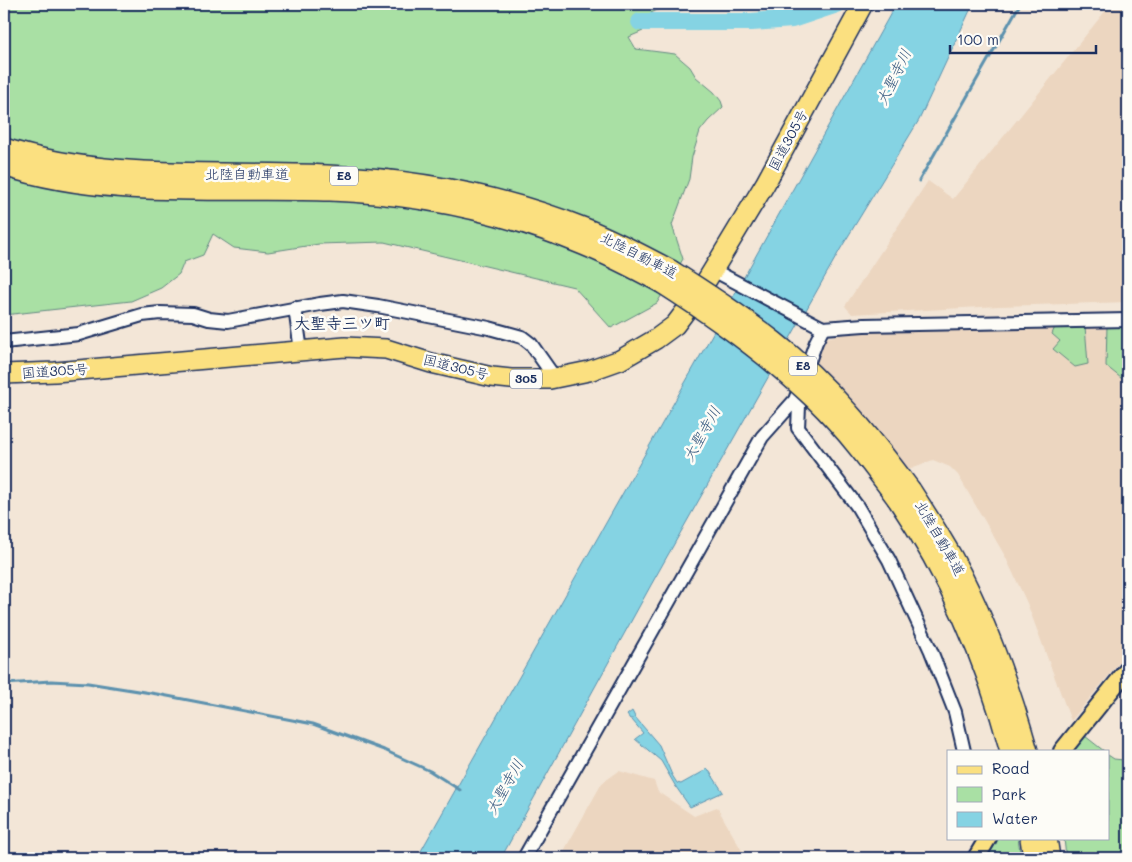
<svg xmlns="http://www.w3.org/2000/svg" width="1132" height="862" viewBox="0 0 1132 862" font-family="Mali,'Klee One',sans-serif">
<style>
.built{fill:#ecd6c0}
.green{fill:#a9e0a4;stroke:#628881}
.water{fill:#85d3e3;stroke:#5b91ae}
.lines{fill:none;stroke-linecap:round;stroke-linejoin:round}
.stream{stroke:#5b91ae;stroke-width:3}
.river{stroke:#85d3e3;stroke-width:18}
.minor-casing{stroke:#1b2f5e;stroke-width:16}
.major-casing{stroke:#1b2f5e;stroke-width:20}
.highway-casing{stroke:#1b2f5e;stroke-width:22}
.minor{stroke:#fdfcf7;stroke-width:12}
.major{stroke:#fbe080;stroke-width:16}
.highway{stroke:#fbe080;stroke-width:19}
.highway-bridge-casing{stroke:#1b2f5e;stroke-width:22;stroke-linecap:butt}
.highway-bridge{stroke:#fbe080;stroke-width:19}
.labels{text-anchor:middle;stroke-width:5;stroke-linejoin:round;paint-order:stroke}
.shield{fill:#fdfcf7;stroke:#5f6c8c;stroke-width:1}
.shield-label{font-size:12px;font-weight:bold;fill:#1b2f5e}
.street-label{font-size:14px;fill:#1b2f5e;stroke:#fdfcf7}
.water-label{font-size:15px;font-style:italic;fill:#36587f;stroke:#fdfcf7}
.quarter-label{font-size:16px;font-weight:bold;fill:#1b2f5e;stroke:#fdfcf7}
</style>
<rect width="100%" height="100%" fill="#f3e6d7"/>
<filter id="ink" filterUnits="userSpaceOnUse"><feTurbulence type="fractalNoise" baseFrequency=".02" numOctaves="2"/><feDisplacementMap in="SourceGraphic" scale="10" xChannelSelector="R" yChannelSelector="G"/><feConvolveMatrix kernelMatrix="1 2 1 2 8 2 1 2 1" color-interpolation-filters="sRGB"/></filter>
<g filter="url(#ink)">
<path class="built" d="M 1111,4 L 1116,4 L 1128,9 L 1128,302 L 1000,306 L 852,314 L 845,306 L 928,181 L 953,199 Z
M 1128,322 L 1128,652 L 1071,721 L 1027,603 L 1005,556 L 958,475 L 950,467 L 933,460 L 908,469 L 866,416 L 813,363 L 821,339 L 853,332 Z
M 619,771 L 654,781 L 658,792 L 694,816 L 717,807 L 746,858 L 560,858 L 602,783 Z"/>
<path class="green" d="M 4,4 L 784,4 L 770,8 L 695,8 L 681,10 L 662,8 L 644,16 L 643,31 L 629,37 L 636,49 L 675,54 L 690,67 L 696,77 L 714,92 L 721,101 L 723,107 L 708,121 L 700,131 L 692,157 L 689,179 L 672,225 L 683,259 L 657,303 L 611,328 L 574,287 L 384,242 L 319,244 L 268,252 L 234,248 L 213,234 L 203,255 L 184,262 L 179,274 L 161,288 L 131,301 L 4,315 Z
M 1128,324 L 1128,407 L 1126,382 L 1106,366 L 1107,325 Z
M 1085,326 L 1088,364 L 1075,367 L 1053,349 L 1060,341 L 1052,334 L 1055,327 Z
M 1085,736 L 1104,751 L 1071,751 Z
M 1128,754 L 1128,858 L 1066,858 L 1064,838 L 1108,838 L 1108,755 L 1114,759 L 1123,760 Z
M 999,838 L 1018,838 L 1021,858 L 982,858 Z"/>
<path class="water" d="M 896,4 L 973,4 L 919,120 L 841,248 L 651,585 L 501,858 L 417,858 L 694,367 Z
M 632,711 L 635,717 L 659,745 L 672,775 L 677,783 L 681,784 L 708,769 L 723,792 L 690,807 L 676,787 L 661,761 L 635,739 L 643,733 L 632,720 L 633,719 L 630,719 L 627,715 Z"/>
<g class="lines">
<path class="stream" d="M 919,181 L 1020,4
M 4,684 L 51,681 L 88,683 L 157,694 L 313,724 L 384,750 L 430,771 L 460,790"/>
<path class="river" d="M 640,22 L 751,22 L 792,19 L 837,4"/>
<g class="minor-casing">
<path id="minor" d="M 713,270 L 823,328 L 864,325 L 1128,320
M 295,308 L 301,351
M 4,342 L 79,334 L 142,315 L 160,313 L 193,314 L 209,319 L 228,321 L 320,304 L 343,301 L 378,306 L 489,328 L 522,337 L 531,344 L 550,371 L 557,378
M 795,400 L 799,406 L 798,428 L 857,506 L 889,560 L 931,651 L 955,712 L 964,751
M 524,858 L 762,437 L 795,400 L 816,342 L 823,328"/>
</g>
<g class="major-casing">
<path id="major" d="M 1062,751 L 1128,669
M 976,858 L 988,838"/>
</g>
<g class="highway-casing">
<path id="highway" d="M 4,148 C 108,181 219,170 327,175 C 416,179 502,195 585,228 C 615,240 643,255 671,270
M 4,166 C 108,200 222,187 330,191 C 416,194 504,212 583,245 C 610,256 635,269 661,283
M 4,374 L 55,372 L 345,347 L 386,349 L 431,363 L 492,377 L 511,379 L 550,379 L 589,371 L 620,360 L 656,339 L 675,325 L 697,296 L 713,270 L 765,184 L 863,4
M 911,490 C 926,513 940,535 953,558 C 986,619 1009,684 1028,751
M 897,499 C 949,576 986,661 1010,751
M 1030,838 L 1033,858
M 1047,838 L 1050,858"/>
</g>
<use href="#minor" class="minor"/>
<use href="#major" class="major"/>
<use href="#highway" class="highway"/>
<g class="highway-bridge-casing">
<path id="highway-bridge" d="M 671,270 C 706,292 741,315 774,341 C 828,383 871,436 911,490
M 661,283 C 716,318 768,355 815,400 C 846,430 872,465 897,499"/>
</g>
<use href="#highway-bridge" class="highway-bridge"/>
</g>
</g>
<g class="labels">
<g class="shield">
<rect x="330" y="166.5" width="28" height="19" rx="4"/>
<rect x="789" y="356.5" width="28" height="19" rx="4"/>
<rect x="510" y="369.5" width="32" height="19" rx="4"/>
</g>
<g class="shield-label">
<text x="344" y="180">E8</text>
<text x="803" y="370">E8</text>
<text x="526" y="383">305</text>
</g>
<g class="street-label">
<text transform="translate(788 140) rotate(-62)" y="5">国道305号</text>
<text x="247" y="179">北陸自動車道</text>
<text transform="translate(639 255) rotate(27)" y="5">北陸自動車道</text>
<text transform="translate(456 367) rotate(14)" y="5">国道305号</text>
<text transform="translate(55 371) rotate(-4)" y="5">国道305号</text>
<text transform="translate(940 538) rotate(60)" y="5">北陸自動車道</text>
</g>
<g class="water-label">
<text transform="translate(894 77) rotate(-64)" y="5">大聖寺川</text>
<text transform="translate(702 434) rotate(-61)" y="5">大聖寺川</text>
<text transform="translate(505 787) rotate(-61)" y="5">大聖寺川</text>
</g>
<g class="quarter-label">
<text x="342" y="329">大聖寺三ツ町</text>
</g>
</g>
<rect width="1132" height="862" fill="none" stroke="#fdfcf7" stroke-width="20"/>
<rect x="10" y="10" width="1112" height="842" fill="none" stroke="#1b2f5e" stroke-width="2" filter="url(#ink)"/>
<rect x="947" y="750" width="162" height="90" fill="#fdfcf7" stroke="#a3aaba"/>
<rect x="957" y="766" width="25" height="8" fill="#fbe080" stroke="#a3aaba"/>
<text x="992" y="774" font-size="15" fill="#1b2f5e">Road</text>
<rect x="957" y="787" width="25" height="15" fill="#a9e0a4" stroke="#a3aaba"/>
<text x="992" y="800" font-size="15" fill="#1b2f5e">Park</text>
<rect x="957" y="812" width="25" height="15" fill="#85d3e3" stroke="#a3aaba"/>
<text x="992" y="824" font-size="15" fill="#1b2f5e">Water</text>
<path d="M950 45v8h146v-8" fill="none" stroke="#1b2f5e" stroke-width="2.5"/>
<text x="957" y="45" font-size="15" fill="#1b2f5e" stroke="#fdfcf7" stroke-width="4" paint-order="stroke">100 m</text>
</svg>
